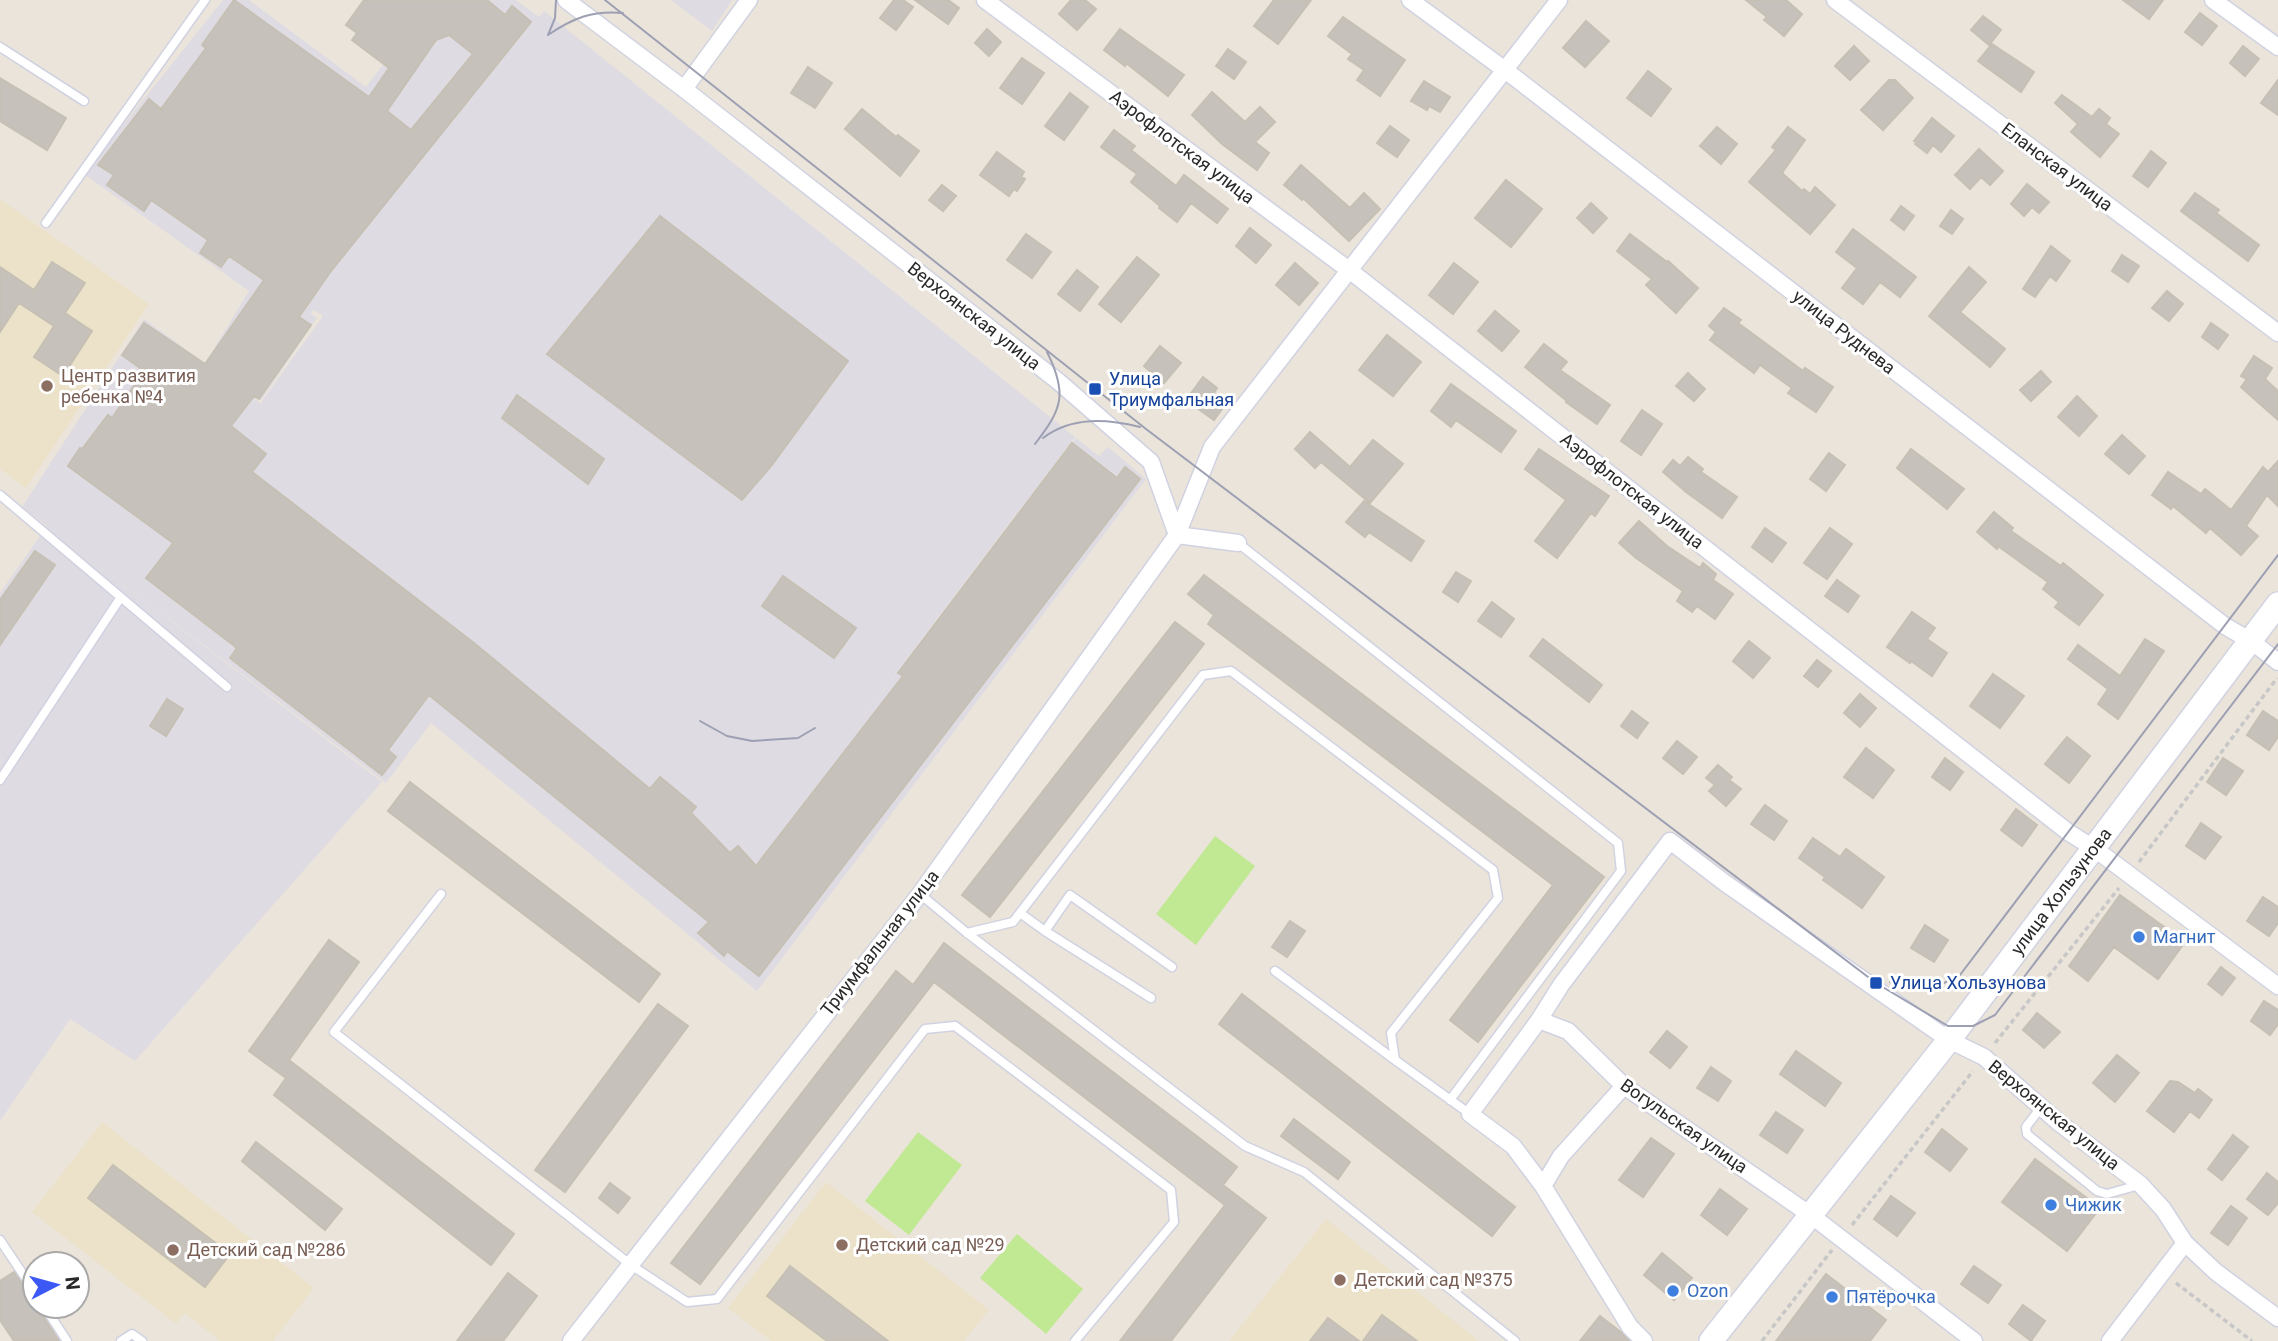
<svg xmlns="http://www.w3.org/2000/svg" width="2278" height="1341" viewBox="0 0 2278 1341" font-family="Roboto,sans-serif">
<style>
.industrial{fill:#dedbe3}
.education{fill:#ece2ca}
.pitch{fill:#c1e893}
.building{fill:#c6c1ba;stroke:#c6c0b4;stroke-width:2;fill-rule:evenodd}
.lines{fill:none;stroke-linecap:round;stroke-linejoin:round}
.lane-casing{stroke:#d0d2e1;stroke-width:11}
.street-casing{stroke:#d0d2e1;stroke-width:19}
.secondary-casing{stroke:#d0d2e1;stroke-width:26}
.path{stroke:#c7c7c7;stroke-width:3.5;stroke-dasharray:5 3.5;stroke-linecap:butt}
.lane{stroke:#fff;stroke-width:8}
.street{stroke:#fff;stroke-width:16}
.secondary{stroke:#fff;stroke-width:23}
.tram{stroke:#9da0b3;stroke-width:2}
.education-dot{fill:#8d6e63;stroke:#fff;stroke-width:2.5}
.transit-dot{fill:#1a4fb4;stroke:#fff;stroke-width:2.5}
.shop-dot{fill:#3f7fe0;stroke:#fff;stroke-width:2.5}
.labels{text-anchor:middle;stroke-width:6;stroke-linejoin:round;paint-order:stroke}
.street-label{font-size:18px;fill:#292929;stroke:#fff}
.education-label{font-size:18px;fill:#785e54;stroke:#fff;text-anchor:start}
.transit-label{font-size:18px;fill:#164399;stroke:#fff;text-anchor:start}
.shop-label{font-size:18px;fill:#366cbe;stroke:#fff;text-anchor:start}
</style>
<rect width="100%" height="100%" fill="#ebe4da"/>
<path class="industrial" d="M 223,0 L 249,0 L 366,87 L 432,0 L 516,0 L 539,17 L 544,11 L 1075,437 L 813,782 L 1076,438 L 1099,456 L 1108,447 L 1146,479 L 757,991 L 431,723 L 386,783 L 85,555 L 382,782 L 135,1061 L 70,1019 L 0,1121 L 0,593 L 47,526 L 22,507 L 144,319 L 262,404 L 262,401 L 323,316 L 314,310 L 311,314 L 317,318 L 261,400 L 206,362 L 249,291 L 84,174 Z
M 671,0 L 732,0 L 712,31 Z"/>
<path class="education" d="M 0,199 L 149,304 L 26,488 L 0,469 Z
M 102,1122 L 314,1288 L 273,1341 L 220,1341 L 185,1313 L 176,1324 L 32,1212 Z
M 826,1182 L 989,1310 L 964,1341 L 771,1341 L 728,1308 Z
M 1326,1219 L 1479,1341 L 1229,1341 Z"/>
<path class="pitch" d="M 1215,836 L 1255,866 L 1196,945 L 1156,914 Z
M 918,1132 L 962,1165 L 909,1235 L 865,1201 Z
M 1017,1234 L 1083,1289 L 1046,1334 L 980,1278 Z"/>
<path class="building" d="M 234,0 L 369,97 L 389,68 L 352,40 L 357,33 L 346,25 L 364,0 L 487,0 L 505,15 L 512,6 L 531,22 L 331,271 L 299,317 L 311,325 L 259,399 L 254,396 L 231,426 L 266,454 L 252,472 L 474,643 L 650,789 L 660,777 L 696,807 L 691,813 L 730,853 L 738,846 L 756,866 L 903,676 L 898,673 L 1072,443 L 1117,478 L 1125,467 L 1140,479 L 759,976 L 727,951 L 724,956 L 698,933 L 709,922 L 429,695 L 388,750 L 396,757 L 382,775 L 230,658 L 237,648 L 146,578 L 173,543 L 68,466 L 80,448 L 82,449 L 108,415 L 112,418 L 144,371 L 122,355 L 144,323 L 205,364 L 264,280 L 229,256 L 221,267 L 200,253 L 208,240 L 151,200 L 144,211 L 107,185 L 114,175 L 98,165 L 149,99 L 161,109 L 206,48 L 202,45 ZM 449,35 L 473,54 L 411,130 L 387,111 L 436,40 Z
M 894,0 L 903,0 L 913,7 L 896,30 L 880,18 Z
M 915,0 L 948,0 L 959,8 L 948,24 Z
M 1071,0 L 1085,0 L 1096,9 L 1077,30 L 1059,14 Z
M 1274,0 L 1311,0 L 1278,44 L 1254,26 Z
M 1746,0 L 1786,0 L 1802,14 L 1784,36 L 1764,20 L 1767,17 Z
M 2123,0 L 2163,0 L 2149,19 Z
M 2200,13 L 2217,26 L 2202,45 L 2185,32 Z
M 1983,16 L 2001,30 L 1989,45 L 1971,30 Z
M 1343,17 L 1405,60 L 1380,96 L 1357,80 L 1364,70 L 1348,59 L 1352,54 L 1328,36 Z
M 1586,21 L 1609,41 L 1585,67 L 1563,48 Z
M 987,29 L 1001,42 L 989,56 L 975,43 Z
M 1120,29 L 1184,75 L 1168,96 L 1126,63 L 1125,66 L 1104,50 Z
M 1992,44 L 2034,72 L 2021,92 L 1978,61 Z
M 1854,46 L 1869,61 L 1850,80 L 1835,66 Z
M 2243,46 L 2259,59 L 2245,76 L 2230,63 Z
M 1228,49 L 1246,62 L 1234,79 L 1216,66 Z
M 1022,58 L 1044,73 L 1022,104 L 1000,88 Z
M 808,67 L 832,83 L 815,108 L 791,93 Z
M 1648,71 L 1671,89 L 1651,116 L 1627,98 Z
M 0,78 L 66,118 L 47,150 L 0,121 Z
M 1889,80 L 1895,80 L 1913,98 L 1883,130 L 1861,110 Z
M 2278,80 L 2278,115 L 2261,103 Z
M 1424,81 L 1450,97 L 1440,112 L 1429,106 L 1427,110 L 1411,101 Z
M 1212,92 L 1245,122 L 1260,107 L 1275,122 L 1255,142 L 1269,153 L 1257,170 L 1222,144 L 1192,115 Z
M 1070,93 L 1088,107 L 1064,140 L 1045,126 Z
M 2062,95 L 2092,117 L 2099,109 L 2110,118 L 2106,124 L 2119,134 L 2100,157 L 2071,132 L 2078,124 L 2055,103 Z
M 862,109 L 896,137 L 898,135 L 919,151 L 900,176 L 845,129 Z
M 1932,118 L 1954,136 L 1941,152 L 1933,145 L 1927,153 L 1915,144 L 1917,142 L 1914,141 Z
M 1390,126 L 1409,140 L 1397,157 L 1377,143 Z
M 1717,127 L 1737,144 L 1721,164 L 1700,146 Z
M 1788,127 L 1805,140 L 1782,173 L 1802,191 L 1804,189 L 1810,194 L 1815,187 L 1835,205 L 1810,234 L 1749,182 L 1776,150 L 1772,147 Z
M 1114,130 L 1135,146 L 1131,150 L 1176,186 L 1184,175 L 1228,209 L 1217,223 L 1191,203 L 1177,222 L 1159,208 L 1160,206 L 1131,182 L 1137,174 L 1101,147 Z
M 1979,149 L 2003,171 L 1990,185 L 1981,177 L 1970,189 L 1955,175 Z
M 2151,151 L 2166,163 L 2148,187 L 2133,176 Z
M 997,152 L 1024,172 L 1021,177 L 1025,179 L 1017,191 L 1014,189 L 1009,196 L 980,175 Z
M 1301,165 L 1350,208 L 1364,193 L 1380,209 L 1349,241 L 1303,198 L 1302,200 L 1284,185 Z
M 1506,180 L 1542,209 L 1511,247 L 1475,218 Z
M 2027,184 L 2049,202 L 2039,213 L 2032,207 L 2024,216 L 2011,204 Z
M 942,185 L 956,196 L 943,211 L 929,200 Z
M 2195,193 L 2219,210 L 2216,213 L 2259,245 L 2248,261 L 2181,211 Z
M 1591,203 L 1607,218 L 1593,233 L 1577,218 Z
M 1901,206 L 1914,216 L 1904,230 L 1891,220 Z
M 1951,210 L 1963,219 L 1952,234 L 1940,226 Z
M 660,216 L 848,361 L 772,465 L 742,500 L 547,354 Z
M 1250,228 L 1271,245 L 1256,263 L 1236,246 Z
M 1853,229 L 1916,277 L 1900,297 L 1880,282 L 1863,304 L 1842,288 L 1857,268 L 1836,252 Z
M 1026,234 L 1051,252 L 1032,278 L 1007,260 Z
M 1630,234 L 1667,262 L 1668,261 L 1698,288 L 1676,313 L 1646,285 L 1652,279 L 1617,251 Z
M 2051,246 L 2070,261 L 2056,281 L 2050,276 L 2035,297 L 2023,289 Z
M 2122,255 L 2139,266 L 2128,282 L 2112,271 Z
M 1137,257 L 1159,275 L 1121,322 L 1099,304 Z
M 52,262 L 85,283 L 65,313 L 92,331 L 63,376 L 34,357 L 54,326 L 19,303 L 0,332 L 0,267 L 34,290 Z
M 1295,263 L 1318,283 L 1299,305 L 1276,285 Z
M 1454,263 L 1478,282 L 1453,314 L 1429,295 Z
M 1969,267 L 1986,282 L 1960,312 L 2005,349 L 1990,367 L 1929,316 Z
M 1077,270 L 1098,287 L 1080,311 L 1058,294 Z
M 2167,291 L 2183,304 L 2169,321 L 2152,308 Z
M 1724,308 L 1741,320 L 1738,323 L 1803,371 L 1805,368 L 1833,387 L 1816,412 L 1788,393 L 1792,388 L 1760,365 L 1754,373 L 1710,340 L 1716,332 L 1709,326 Z
M 1495,311 L 1519,331 L 1502,351 L 1478,331 Z
M 2211,323 L 2228,335 L 2218,349 L 2202,337 Z
M 1387,335 L 1421,362 L 1393,396 L 1359,370 Z
M 1544,344 L 1567,362 L 1560,370 L 1610,405 L 1597,424 L 1566,402 L 1567,401 L 1525,367 Z
M 1160,346 L 1181,363 L 1164,383 L 1144,366 Z
M 2254,356 L 2272,368 L 2265,379 L 2278,391 L 2278,420 L 2241,387 L 2247,379 L 2241,376 Z
M 2041,371 L 2051,382 L 2031,401 L 2020,390 Z
M 1688,373 L 1705,389 L 1694,401 L 1676,386 Z
M 1203,377 L 1217,388 L 1214,393 L 1227,402 L 1214,420 L 1186,400 Z
M 1451,384 L 1516,431 L 1501,452 L 1456,420 L 1451,427 L 1431,411 Z
M 517,395 L 604,459 L 588,484 L 502,418 Z
M 2077,396 L 2097,416 L 2079,436 L 2058,417 Z
M 1642,410 L 1662,424 L 1641,455 L 1621,441 Z
M 1310,432 L 1350,467 L 1373,440 L 1403,464 L 1370,503 L 1321,462 L 1315,468 L 1295,449 Z
M 2122,435 L 2145,456 L 2129,474 L 2105,454 Z
M 1539,449 L 1609,496 L 1595,516 L 1591,513 L 1557,558 L 1535,541 L 1566,500 L 1525,469 Z
M 1911,449 L 1964,489 L 1947,509 L 1897,468 Z
M 1829,453 L 1845,465 L 1826,491 L 1810,479 Z
M 1688,457 L 1703,469 L 1701,472 L 1737,497 L 1722,518 L 1686,492 L 1663,472 L 1673,460 L 1680,466 Z
M 2278,461 L 2278,506 L 2267,495 L 2246,526 L 2258,536 L 2241,555 L 2210,528 L 2206,533 L 2173,506 L 2171,509 L 2152,495 L 2168,472 L 2201,494 L 2205,489 L 2231,510 L 2263,467 L 2268,472 Z
M 1364,501 L 1424,541 L 1411,561 L 1369,532 L 1365,537 L 1346,522 Z
M 1994,512 L 2013,528 L 2011,531 L 2061,566 L 2063,563 L 2103,595 L 2079,625 L 2055,607 L 2059,602 L 2043,589 L 2048,582 L 1998,546 L 1997,549 L 1977,532 Z
M 1639,521 L 1667,546 L 1700,568 L 1703,563 L 1716,574 L 1713,580 L 1733,594 L 1715,619 L 1697,606 L 1692,612 L 1677,601 L 1683,591 L 1636,558 L 1619,543 Z
M 1765,528 L 1786,543 L 1772,562 L 1752,547 Z
M 1830,528 L 1852,544 L 1827,579 L 1804,563 Z
M 35,551 L 55,565 L 0,645 L 0,600 Z
M 1456,572 L 1471,581 L 1458,602 L 1443,592 Z
M 1204,575 L 1604,877 L 1478,1042 L 1450,1020 L 1553,885 L 1208,624 L 1214,615 L 1188,594 Z
M 783,576 L 856,628 L 834,658 L 762,606 Z
M 1837,580 L 1859,596 L 1848,612 L 1825,596 Z
M 1492,602 L 1514,619 L 1501,637 L 1478,621 Z
M 1912,612 L 1935,628 L 1927,639 L 1947,653 L 1932,676 L 1911,661 L 1910,663 L 1887,647 Z
M 1175,622 L 1204,644 L 990,917 L 962,895 Z
M 1543,639 L 1602,685 L 1589,702 L 1530,656 Z
M 2145,639 L 2164,651 L 2118,719 L 2098,704 L 2108,689 L 2068,659 L 2078,645 L 2120,676 Z
M 1749,641 L 1770,658 L 1753,678 L 1733,661 Z
M 1817,660 L 1831,671 L 1818,687 L 1804,676 Z
M 1993,674 L 2024,696 L 2000,728 L 1970,706 Z
M 1860,694 L 1876,708 L 1860,727 L 1844,713 Z
M 167,699 L 183,709 L 166,736 L 150,726 Z
M 1632,711 L 1648,723 L 1637,738 L 1621,726 Z
M 2263,711 L 2278,721 L 2278,737 L 2269,750 L 2247,735 Z
M 2067,737 L 2090,756 L 2069,783 L 2045,764 Z
M 1677,741 L 1697,757 L 1683,774 L 1663,758 Z
M 1866,748 L 1894,770 L 1873,798 L 1844,777 Z
M 1945,758 L 1963,772 L 1950,790 L 1932,777 Z
M 2223,758 L 2243,771 L 2226,795 L 2207,782 Z
M 1718,765 L 1732,777 L 1729,780 L 1741,789 L 1726,806 L 1709,791 L 1715,785 L 1706,778 Z
M 410,782 L 660,974 L 639,1002 L 388,811 Z
M 1765,805 L 1787,821 L 1774,840 L 1751,824 Z
M 2016,809 L 2037,825 L 2022,846 L 2001,830 Z
M 2201,823 L 2221,837 L 2205,859 L 2186,846 Z
M 1813,838 L 1840,857 L 1846,849 L 1884,877 L 1862,908 L 1823,880 L 1825,877 L 1799,858 Z
M 2120,895 L 2185,942 L 2158,979 L 2114,947 L 2088,981 L 2069,966 Z
M 2263,897 L 2278,907 L 2278,923 L 2269,936 L 2247,921 Z
M 1290,921 L 1305,931 L 1287,957 L 1272,947 Z
M 1925,925 L 1948,940 L 1934,962 L 1911,948 Z
M 329,940 L 359,962 L 289,1060 L 514,1234 L 491,1265 L 274,1095 L 286,1078 L 249,1051 Z
M 944,943 L 1237,1167 L 1223,1185 L 1266,1218 L 1171,1341 L 1120,1341 L 1225,1205 L 934,982 L 700,1284 L 671,1263 L 896,971 L 913,985 Z
M 2221,967 L 2235,978 L 2222,995 L 2208,984 Z
M 1242,994 L 1515,1207 L 1492,1236 L 1219,1024 Z
M 2264,1001 L 2278,1010 L 2278,1024 L 2270,1035 L 2251,1021 Z
M 658,1004 L 688,1026 L 565,1192 L 535,1170 Z
M 2037,1013 L 2060,1032 L 2044,1048 L 2023,1030 Z
M 1667,1031 L 1687,1047 L 1670,1068 L 1650,1052 Z
M 1796,1051 L 1841,1083 L 1825,1106 L 1780,1074 Z
M 2117,1055 L 2139,1073 L 2115,1102 L 2093,1083 Z
M 1711,1067 L 1731,1081 L 1718,1101 L 1697,1088 Z
M 2170,1081 L 2178,1082 L 2195,1093 L 2198,1089 L 2212,1100 L 2199,1118 L 2190,1111 L 2174,1132 L 2147,1111 Z
M 1776,1112 L 1803,1130 L 1787,1153 L 1760,1135 Z
M 1294,1119 L 1350,1162 L 1338,1179 L 1281,1136 Z
M 1942,1129 L 1967,1149 L 1950,1171 L 1925,1152 Z
M 2233,1135 L 2248,1147 L 2222,1180 L 2208,1169 Z
M 1651,1138 L 1674,1154 L 1643,1197 L 1619,1180 Z
M 256,1142 L 342,1209 L 325,1230 L 242,1161 Z
M 2035,1159 L 2100,1208 L 2067,1251 L 2002,1202 Z
M 113,1165 L 230,1254 L 205,1287 L 88,1198 Z
M 2267,1173 L 2278,1182 L 2278,1203 L 2268,1215 L 2247,1199 Z
M 610,1183 L 630,1198 L 618,1213 L 599,1198 Z
M 1720,1189 L 1747,1209 L 1727,1235 L 1701,1215 Z
M 1891,1196 L 1915,1213 L 1897,1236 L 1874,1219 Z
M 2231,1206 L 2247,1218 L 2228,1245 L 2211,1233 Z
M 1662,1253 L 1692,1278 L 1674,1300 L 1644,1275 Z
M 790,1266 L 888,1341 L 827,1341 L 767,1296 Z
M 1974,1266 L 2001,1285 L 1988,1303 L 1961,1284 Z
M 14,1272 L 32,1298 L 35,1306 L 37,1306 L 59,1341 L 14,1341 L 0,1320 L 0,1281 Z
M 508,1273 L 537,1296 L 503,1341 L 457,1341 Z
M 1826,1274 L 1886,1320 L 1870,1341 L 1776,1341 Z
M 2023,1305 L 2045,1321 L 2031,1341 L 2009,1324 Z
M 1382,1315 L 1417,1341 L 1363,1341 Z
M 1600,1316 L 1622,1333 L 1629,1341 L 1580,1341 Z
M 1328,1318 L 1359,1341 L 1310,1341 Z"/>
<g class="lines">
<g class="lane-casing">
<path id="lane" d="M 0,47 L 84,101
M 46,223 L 205,0
M 0,495 L 227,687
M 1238,543 L 1618,843 L 1621,871 L 1450,1100
M 0,780 L 121,597
M 441,894 L 334,1032 L 631,1265 L 687,1302 L 717,1299 L 925,1029 L 955,1026 L 1171,1190 L 1174,1222 L 1075,1341
M 920,894 L 967,933 L 1245,1146 L 1304,1172 L 1515,1341
M 1020,913 L 1045,931 L 1070,895 L 1172,967
M 1045,931 L 1151,998
M 967,933 L 1013,922 L 1203,675 L 1231,671 L 1493,870 L 1498,898 L 1391,1033 L 1395,1060 L 1470,1114
M 1275,971 L 1395,1060
M 2042,1106 L 2026,1127 L 2027,1134 L 2097,1191 L 2107,1194 L 2139,1185
M 0,1240 L 35,1292
M 44,1306 L 67,1341
M 121,1341 L 132,1334 L 142,1341"/>
</g>
<g class="street-casing">
<path id="street" d="M 566,0 L 684,89 L 1059,382 L 1151,462 L 1177,535 L 1238,543
M 985,0 L 1349,270 L 2068,832 L 2095,849 L 2278,986
M 1410,0 L 1505,70 L 2225,626 L 2251,641 L 2278,662
M 1835,0 L 2278,333
M 2213,0 L 2278,47
M 684,89 L 749,0
M 1539,1020 L 1470,1114 L 1513,1146 L 1543,1186
M 1624,1086 L 1561,1156 L 1543,1186 L 1630,1327 L 1644,1341
M 571,1341 L 920,894 L 1177,535 L 1212,447 L 1559,0
M 1974,1341 L 1812,1216 L 1624,1086 L 1568,1031 L 1539,1020 L 1561,985 L 1670,841 L 1725,883 L 1949,1040 L 1984,1057 L 2058,1122 L 2140,1184 L 2163,1209 L 2185,1243 L 2216,1272 L 2278,1318
M 2110,1341 L 2185,1243"/>
</g>
<g class="secondary-casing">
<g id="secondary">
<path id="s1" d="M 1711,1341 L 1949,1040 L 2278,604"/>
</g>
</g>
<path class="path" d="M 2139,862 L 2277,678
M 1995,1043 L 2119,888
M 1852,1225 L 1973,1071
M 2176,1283 L 2252,1341
M 1762,1341 L 1832,1250"/>
<use href="#lane" class="lane"/>
<use href="#street" class="street"/>
<use href="#secondary" class="secondary"/>
<path class="tram" d="M 605,0 L 1146,429 L 1876,983 L 1948,1026 L 1973,1026 L 1995,1015 L 2278,644
M 548,35 C 573,18 593,10 623,13
M 548,35 L 555,18 L 556,0
M 1043,438 C 1072,416 1107,419 1140,427
M 1035,444 C 1062,409 1068,394 1047,352
M 700,721 L 727,736 L 752,741 L 798,738 L 815,728
M 1890,982 C 1924,995 1928,991 1960,975 L 2278,555"/>
</g>
<g class="education-dot">
<circle cx="47" cy="386" r="7"/>
<circle cx="842" cy="1245" r="7"/>
<circle cx="173" cy="1250" r="7"/>
<circle cx="1340" cy="1280" r="7"/>
</g>
<g class="transit-dot">
<rect x="1088" y="382" width="14" height="14" rx="3.5"/>
<rect x="1869" y="976" width="14" height="14" rx="3.5"/>
</g>
<g class="shop-dot">
<circle cx="2139" cy="937" r="7"/>
<circle cx="2051" cy="1205" r="7"/>
<circle cx="1673" cy="1291" r="7"/>
<circle cx="1832" cy="1297" r="7"/>
</g>
<g class="labels">
<g class="street-label">
<text transform="translate(1182 147) rotate(37)" y="6">Аэрофлотская улица</text>
<text transform="translate(2057 167) rotate(37)" y="6">Еланская улица</text>
<text transform="translate(974 316) rotate(38)" y="6">Верхоянская улица</text>
<text transform="translate(1844 332) rotate(38)" y="6">улица Руднева</text>
<text transform="translate(1632 491) rotate(38)" y="6">Аэрофлотская улица</text>
<text dy="6" stroke="none"><textPath href="#s1" startOffset="570">улица Хользунова</textPath></text>
<text transform="translate(880 943) rotate(-52)" y="6">Триумфальная улица</text>
<text transform="translate(2054 1115) rotate(39)" y="6">Верхоянская улица</text>
<text transform="translate(1684 1126) rotate(35)" y="6">Вогульская улица</text>
</g>
<g class="education-label">
<text x="61" y="382">Центр развития<tspan x="61" dy="21">ребенка №4</tspan></text>
<text x="856" y="1251">Детский сад №29</text>
<text x="187" y="1256">Детский сад №286</text>
<text x="1354" y="1286">Детский сад №375</text>
</g>
<g class="transit-label">
<text x="1109" y="385">Улица<tspan x="1109" dy="21">Триумфальная</tspan></text>
<text x="1890" y="989">Улица Хользунова</text>
</g>
<g class="shop-label">
<text x="2153" y="943">Магнит</text>
<text x="2065" y="1211">Чижик</text>
<text x="1687" y="1297">Ozon</text>
<text x="1846" y="1303">Пятёрочка</text>
</g>
</g>
<g transform="translate(56 1285) rotate(84)"><circle r="33" fill="#ffffff" stroke="#a9a9a9" stroke-width="2"/>
<path d="M0-5L12 26L0 18L-12 26Z" fill="#3c59f6"/>
<text y="-10" font-size="19" font-weight="bold" text-anchor="middle" fill="#292929">N</text>
</g>
</svg>
